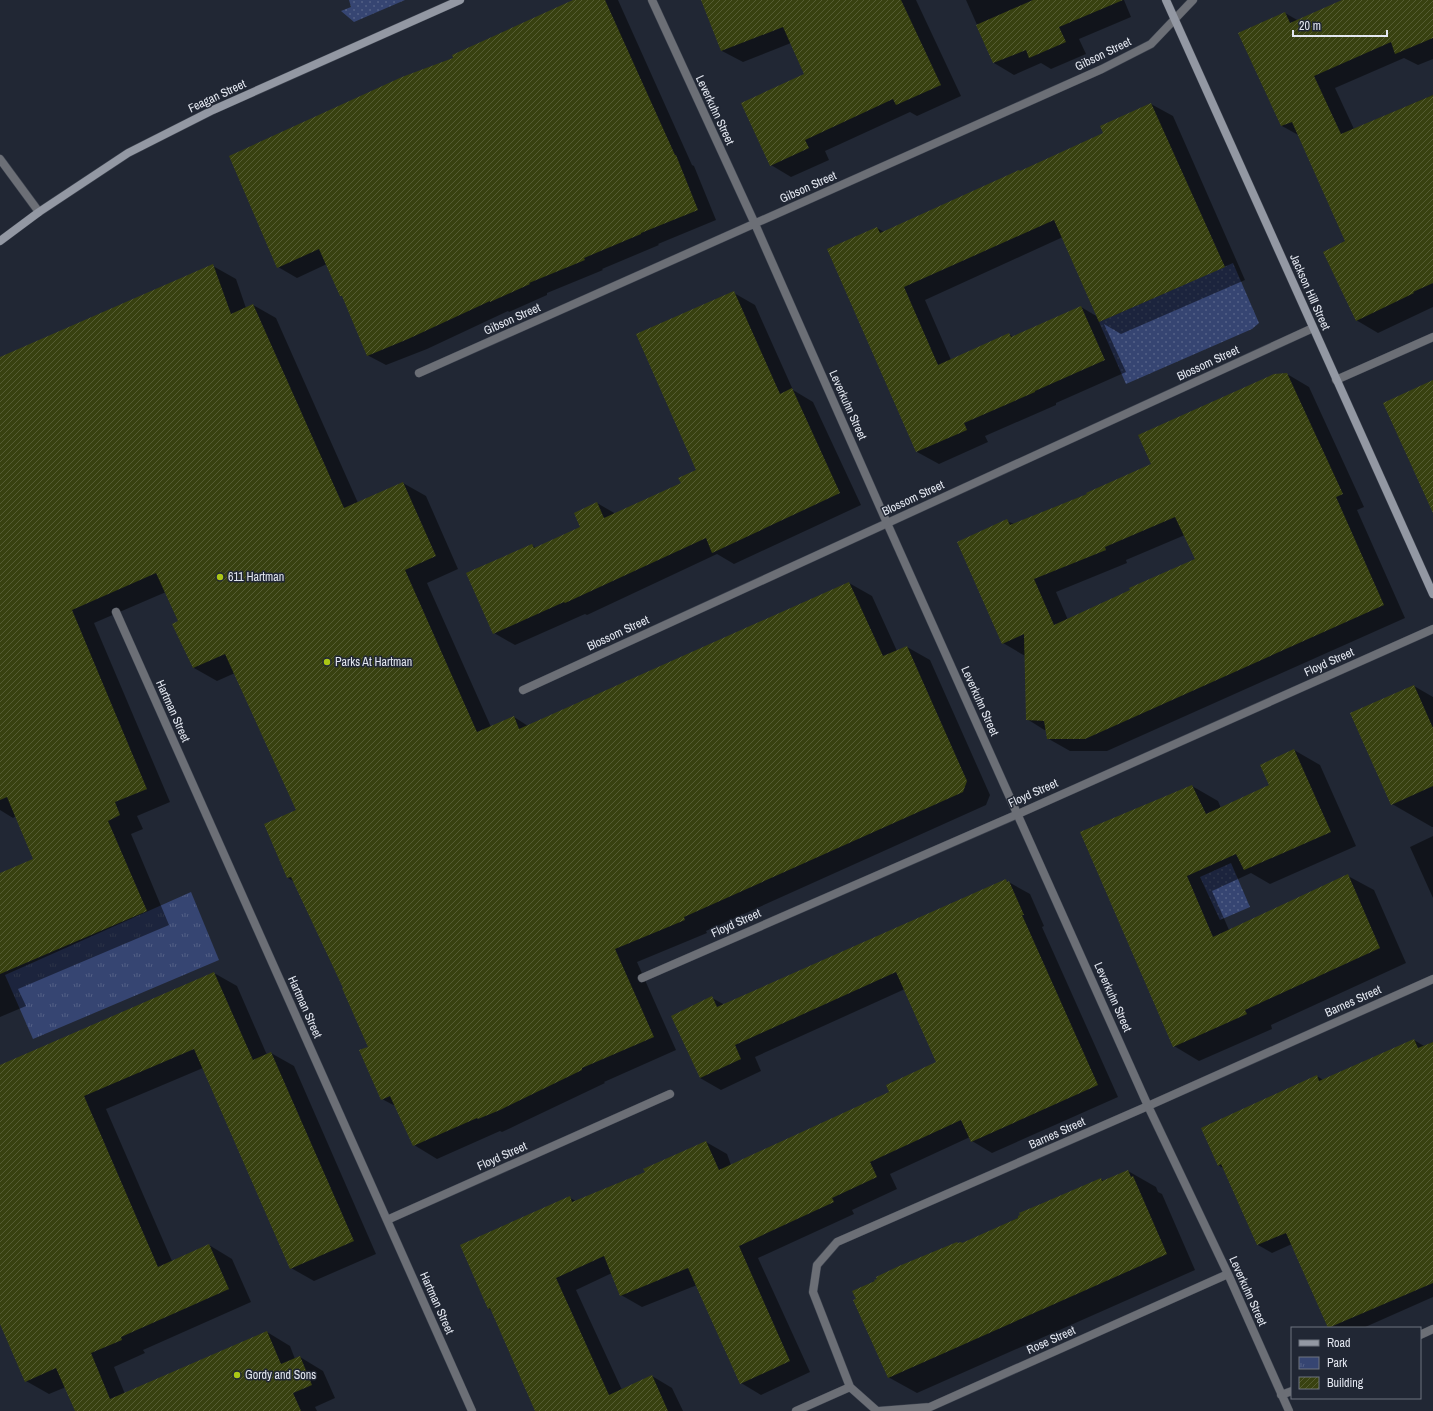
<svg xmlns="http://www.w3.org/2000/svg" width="1433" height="1411" viewBox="0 0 1433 1411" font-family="'Archivo Narrow',sans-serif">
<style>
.grass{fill:url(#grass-dots)}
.park{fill:url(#park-tufts)}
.shadow{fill:#0007;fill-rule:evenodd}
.building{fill:url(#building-hatch);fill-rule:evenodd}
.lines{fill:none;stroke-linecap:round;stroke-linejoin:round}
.lane-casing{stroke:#3c424e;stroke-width:9}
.street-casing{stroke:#3c424e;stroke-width:9}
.secondary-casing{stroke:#3c424e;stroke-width:9}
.lane{stroke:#6c6f76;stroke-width:8}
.street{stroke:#6c6f76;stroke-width:8}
.secondary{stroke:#9398a3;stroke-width:8}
.poi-dot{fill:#abc716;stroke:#212734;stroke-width:1.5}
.labels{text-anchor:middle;stroke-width:3;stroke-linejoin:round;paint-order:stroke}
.street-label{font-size:12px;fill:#e3e7f0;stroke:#212734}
.poi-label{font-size:12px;fill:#e3e7f0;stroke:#212734;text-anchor:start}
</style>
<defs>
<pattern id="grass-dots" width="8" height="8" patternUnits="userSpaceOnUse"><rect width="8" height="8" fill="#364572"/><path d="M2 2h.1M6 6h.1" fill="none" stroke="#536086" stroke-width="1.8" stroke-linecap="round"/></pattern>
<pattern id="park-tufts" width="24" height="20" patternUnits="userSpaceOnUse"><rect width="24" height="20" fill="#364572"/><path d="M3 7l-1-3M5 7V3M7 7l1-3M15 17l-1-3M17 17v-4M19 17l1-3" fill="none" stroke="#536086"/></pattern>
<pattern id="building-hatch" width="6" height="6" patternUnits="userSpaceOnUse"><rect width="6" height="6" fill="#384110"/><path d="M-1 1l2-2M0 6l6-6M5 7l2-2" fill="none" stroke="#555c33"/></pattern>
</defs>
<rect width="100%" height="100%" fill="#212734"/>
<path class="grass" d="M 349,0 L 405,0 L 354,22 L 341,11 L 351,7 Z
M 1233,263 L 1259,323 L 1252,329 L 1126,384 L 1099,322 Z
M 1231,863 L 1250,907 L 1220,920 L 1200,877 Z"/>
<path class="park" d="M 191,892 L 219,960 L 33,1039 L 5,975 Z"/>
<path class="shadow" d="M 575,0 L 618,0 L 692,165 L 694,166 L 716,220 L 658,244 L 659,245 L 602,269 L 603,270 L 547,293 L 547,295 L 509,312 L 508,311 L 427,349 L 386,365 L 367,355 L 344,297 L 341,296 L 327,264 L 297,278 L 278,267 L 454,58 Z
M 702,0 L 916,0 L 961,96 L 917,116 L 910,112 L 825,151 L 829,160 L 791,177 L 771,165 L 805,74 L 791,43 L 743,62 L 722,51 Z
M 966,0 L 1124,0 L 1131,17 L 1079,39 L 1086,54 L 1051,69 L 1041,63 L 1014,75 L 994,63 Z
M 1344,0 L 1433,0 L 1433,59 L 1418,65 L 1404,58 L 1335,88 L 1354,129 L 1433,95 L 1433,307 L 1378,333 L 1356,320 L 1347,242 L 1300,136 L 1282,126 L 1240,34 L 1285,13 L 1299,21 Z
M 1151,104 L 1173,116 L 1245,280 L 1121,334 L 1104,324 L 1126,372 L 1056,403 L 1056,405 L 985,436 L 988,442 L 939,464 L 917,452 L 828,250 L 877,228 L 884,232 L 1021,172 L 1105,134 ZM 1063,237 L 1098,317 L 1081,307 L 1013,337 L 1009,334 L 951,360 L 925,300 Z
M 213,266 L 236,279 L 246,308 L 253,305 L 276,318 L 358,503 L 403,483 L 426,496 L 458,569 L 427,583 L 491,727 L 514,717 L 528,726 L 849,583 L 872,596 L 897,651 L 907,647 L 930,660 L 990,795 L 986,805 L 706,931 L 707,933 L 637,962 L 676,1050 L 604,1082 L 605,1083 L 523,1122 L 502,1132 L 500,1131 L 437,1159 L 414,1145 L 397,1107 L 382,1099 L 369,1047 L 345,988 L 295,882 L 288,878 L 297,810 L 235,673 L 217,681 L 194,668 L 179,622 L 166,592 L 94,623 L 170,802 L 137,816 L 143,829 L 131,834 L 169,925 L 18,989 L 26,1006 L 0,1017 L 0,923 L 68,893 L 16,816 L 13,818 L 0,810 L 0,358 Z
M 734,293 L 755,305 L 793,390 L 813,402 L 861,505 L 734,564 L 717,554 L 587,615 L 585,614 L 515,645 L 494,633 L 532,545 L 536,548 L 582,528 L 597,503 L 616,514 L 682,484 L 697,470 Z
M 1287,374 L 1309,387 L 1364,507 L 1357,510 L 1405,618 L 1107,751 L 1070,751 L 1047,738 L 1046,731 L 1027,719 L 1025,656 L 1003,643 L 1007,521 L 1014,524 L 1088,494 L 1153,464 ZM 1185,535 L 1196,560 L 1068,620 L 1056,592 L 1127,563 L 1126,560 Z
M 1414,686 L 1433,697 L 1433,827 L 1432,827 L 1392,804 Z
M 1294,750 L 1320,765 L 1356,846 L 1270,884 L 1251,873 L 1212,891 L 1229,930 L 1348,876 L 1374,890 L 1406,963 L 1271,1025 L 1272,1029 L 1199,1061 L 1174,1046 L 1082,833 L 1192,786 L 1218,801 L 1221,808 L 1271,786 Z
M 1433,836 L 1433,898 L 1410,847 Z
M 1005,880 L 1030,894 L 1044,926 L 1042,927 L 1118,1097 L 992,1153 L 972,1141 L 970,1137 L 890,1174 L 897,1189 L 852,1210 L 854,1214 L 758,1258 L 810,1372 L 761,1395 L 741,1383 L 697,1285 L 642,1307 L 621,1295 L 612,1273 L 576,1290 L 622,1390 L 652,1376 L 672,1388 L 683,1411 L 536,1411 L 493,1311 L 489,1309 L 461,1246 L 570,1198 L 576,1201 L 646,1172 L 706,1142 L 727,1154 L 731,1165 L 890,1093 L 938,1062 L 905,989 L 755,1057 L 761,1071 L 721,1090 L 700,1078 L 712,998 L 725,1005 Z
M 214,973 L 237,986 L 267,1055 L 271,1053 L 294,1066 L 376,1254 L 314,1281 L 291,1268 L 203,1068 L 106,1109 L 172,1261 L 209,1245 L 232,1259 L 251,1302 L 143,1350 L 145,1353 L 114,1367 L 125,1394 L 267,1332 L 290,1346 L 295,1359 L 300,1357 L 323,1371 L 335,1398 L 315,1407 L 317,1411 L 76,1411 L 66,1387 L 49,1394 L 26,1381 L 0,1322 L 0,1067 Z
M 1414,1040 L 1424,1046 L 1433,1042 L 1433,1297 L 1363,1328 L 1329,1328 L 1292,1244 L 1272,1253 L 1258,1245 L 1223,1168 L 1218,1165 L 1317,1076 L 1323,1080 Z
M 1128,1171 L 1156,1187 L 1158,1192 L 1162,1194 L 1195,1270 L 917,1393 L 888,1377 L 959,1244 L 963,1244 L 1101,1179 L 1104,1181 Z"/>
<path class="building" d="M 573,0 L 605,0 L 675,155 L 676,155 L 698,210 L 641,233 L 641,234 L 584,258 L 585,260 L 529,283 L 530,284 L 490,302 L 490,301 L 408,339 L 367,356 L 342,296 L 340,296 L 319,249 L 277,268 L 229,156 L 402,77 L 453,58 L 452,55 Z
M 701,0 L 901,0 L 941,85 L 896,105 L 893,99 L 805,140 L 809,148 L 770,166 L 741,103 L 804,74 L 783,27 L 721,51 Z
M 1033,0 L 1123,0 L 1059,27 L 1066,42 L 1029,58 L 1026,50 L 993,63 L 976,25 Z
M 1342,0 L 1433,0 L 1433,38 L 1395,54 L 1391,42 L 1314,76 L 1341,134 L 1433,95 L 1433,283 L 1413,292 L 1414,293 L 1356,321 L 1323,252 L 1345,241 L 1292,122 L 1281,126 L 1238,33 L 1285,12 L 1290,23 Z
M 1151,103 L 1225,267 L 1099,322 L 1054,220 L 904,287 L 938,365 L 1009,333 L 1011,337 L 1081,306 L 1105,360 L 1035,391 L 1035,392 L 964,423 L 967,430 L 916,452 L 827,249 L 877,227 L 880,233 L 1019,170 L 1020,171 L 1103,133 L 1100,126 Z
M 213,264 L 231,314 L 253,304 L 344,508 L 403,482 L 436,556 L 405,570 L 477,732 L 514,716 L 519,729 L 849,582 L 883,656 L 907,646 L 967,781 L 963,792 L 684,917 L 685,920 L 615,949 L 654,1037 L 582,1068 L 582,1070 L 500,1110 L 478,1119 L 477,1118 L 413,1146 L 390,1096 L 381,1100 L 359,1050 L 368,1047 L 342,988 L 343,988 L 291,877 L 287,878 L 264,824 L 296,810 L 225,654 L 193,668 L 172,624 L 178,621 L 156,573 L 72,610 L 147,789 L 115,802 L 120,815 L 108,821 L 147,911 L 0,974 L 0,873 L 33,859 L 7,797 L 0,800 L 0,357 Z
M 734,291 L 780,394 L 792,388 L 840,493 L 712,553 L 706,538 L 565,603 L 564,602 L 493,634 L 466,573 L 532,544 L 534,548 L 580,527 L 574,513 L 597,502 L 604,518 L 681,483 L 678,478 L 696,470 L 636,334 Z
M 1287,373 L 1343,494 L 1336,497 L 1384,605 L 1085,739 L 1047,739 L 1044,721 L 1026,720 L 1024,634 L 1002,644 L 957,542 L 1007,519 L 1010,525 L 1087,494 L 1086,493 L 1151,464 L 1138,435 L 1274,374 ZM 1175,517 L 1195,559 L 1129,588 L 1130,590 L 1054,625 L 1034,579 L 1106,550 L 1105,547 Z
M 1433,380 L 1433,513 L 1383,403 Z
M 1414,685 L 1433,728 L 1433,786 L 1391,805 L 1350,713 Z
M 1294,749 L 1331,832 L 1244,870 L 1236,854 L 1187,876 L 1213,937 L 1348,874 L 1380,948 L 1245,1010 L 1247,1014 L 1173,1047 L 1080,832 L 1192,785 L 1206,814 L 1269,785 L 1260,765 Z
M 1006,879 L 1007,882 L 1009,881 L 1024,915 L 1022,915 L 1098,1085 L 971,1142 L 961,1120 L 870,1162 L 877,1177 L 832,1198 L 834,1202 L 739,1246 L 790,1361 L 740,1384 L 688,1268 L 620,1296 L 604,1256 L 556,1278 L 609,1395 L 652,1375 L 668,1411 L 535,1411 L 490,1308 L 488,1309 L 460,1245 L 570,1196 L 572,1202 L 645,1172 L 643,1169 L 706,1141 L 719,1170 L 889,1092 L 886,1085 L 936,1062 L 896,972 L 735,1045 L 741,1059 L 700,1078 L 671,1016 L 712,996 L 717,1007 Z
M 214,972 L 253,1060 L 271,1052 L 354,1241 L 290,1269 L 194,1049 L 84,1096 L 158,1267 L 209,1244 L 229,1289 L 121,1337 L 122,1340 L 91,1353 L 110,1399 L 267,1331 L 281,1364 L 300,1356 L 312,1385 L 293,1393 L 301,1411 L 75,1411 L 56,1368 L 25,1382 L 0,1324 L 0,1065 Z
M 1414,1039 L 1418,1048 L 1433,1042 L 1433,1283 L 1328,1328 L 1286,1233 L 1257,1245 L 1221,1164 L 1218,1166 L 1201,1128 L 1317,1075 L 1319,1081 Z
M 1128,1170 L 1131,1177 L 1133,1176 L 1167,1254 L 888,1378 L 853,1300 L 856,1299 L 852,1291 L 875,1281 L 874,1280 L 877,1279 L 876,1277 L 899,1266 L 957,1242 L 958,1243 L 961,1242 L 962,1243 L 1018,1218 L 1018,1216 L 1020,1215 L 1019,1213 L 1043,1203 L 1101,1178 L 1102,1181 Z"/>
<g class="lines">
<g class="lane-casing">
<path id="lane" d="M 0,159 L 39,212"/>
</g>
<g class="street-casing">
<path id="street" d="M 652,0 L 755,224 L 887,523 L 1148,1106 L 1228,1274 L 1289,1411
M 419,373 L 1102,69 L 1151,44 L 1193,0
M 1336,380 L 1433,337
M 116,612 L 472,1411
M 523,690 L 1313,328
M 642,978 L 1018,814 L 1433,629
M 387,1220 L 670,1094
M 1420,1335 L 1433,1329
M 1281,1395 L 1292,1391
M 796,1411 L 850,1387
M 877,1411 L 850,1387 L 813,1292 L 817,1265 L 837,1242 L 1148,1106 L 1433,979
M 879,1411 L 930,1407 L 1228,1274"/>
</g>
<g class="secondary-casing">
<path id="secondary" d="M 1166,0 L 1433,594
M 0,241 L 39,212 L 128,153 L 213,110 L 460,0"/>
</g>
<use href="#lane" class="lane"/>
<use href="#street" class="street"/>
<use href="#secondary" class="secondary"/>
</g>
<g class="poi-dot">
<circle cx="220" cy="577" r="4"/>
<circle cx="327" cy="662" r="4"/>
<circle cx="237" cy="1375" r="4"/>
</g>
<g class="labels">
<g class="street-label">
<text transform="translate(1103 54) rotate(-26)" y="4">Gibson Street</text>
<text transform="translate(217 96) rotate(-25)" y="4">Feagan Street</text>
<text transform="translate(715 110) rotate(65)" y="4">Leverkuhn Street</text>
<text transform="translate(808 187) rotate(-24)" y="4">Gibson Street</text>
<text transform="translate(1310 292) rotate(66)" y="4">Jackson Hill Street</text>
<text transform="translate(512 319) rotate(-24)" y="4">Gibson Street</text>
<text transform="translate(1208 363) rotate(-25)" y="4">Blossom Street</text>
<text transform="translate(848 405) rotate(66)" y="4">Leverkuhn Street</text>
<text transform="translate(913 498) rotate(-25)" y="4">Blossom Street</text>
<text transform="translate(618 633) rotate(-25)" y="4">Blossom Street</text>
<text transform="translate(1329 662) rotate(-24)" y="4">Floyd Street</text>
<text transform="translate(980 701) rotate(66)" y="4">Leverkuhn Street</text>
<text transform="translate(173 711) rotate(66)" y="4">Hartman Street</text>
<text transform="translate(1033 793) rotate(-24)" y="4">Floyd Street</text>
<text transform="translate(736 923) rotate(-24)" y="4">Floyd Street</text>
<text transform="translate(1113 997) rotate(66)" y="4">Leverkuhn Street</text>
<text transform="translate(1353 1001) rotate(-24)" y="4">Barnes Street</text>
<text transform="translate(305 1007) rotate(66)" y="4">Hartman Street</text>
<text transform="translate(1057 1133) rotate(-24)" y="4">Barnes Street</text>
<text transform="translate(502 1156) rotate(-24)" y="4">Floyd Street</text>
<text transform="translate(1248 1291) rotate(66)" y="4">Leverkuhn Street</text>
<text transform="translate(437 1303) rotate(66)" y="4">Hartman Street</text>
<text transform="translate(1051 1340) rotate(-24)" y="4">Rose Street</text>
</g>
<g class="poi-label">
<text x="228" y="581">611 Hartman</text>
<text x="335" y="666">Parks At Hartman</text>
<text x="245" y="1379">Gordy and Sons</text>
</g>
</g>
<rect x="1291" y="1327" width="130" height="72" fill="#212734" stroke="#6f747f"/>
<rect x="1299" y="1340" width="20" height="6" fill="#9398a3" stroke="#6f747f"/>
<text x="1327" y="1347" font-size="12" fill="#e3e7f0">Road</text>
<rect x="1299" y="1357" width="20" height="12" fill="url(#park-tufts)" stroke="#6f747f"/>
<text x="1327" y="1367" font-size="12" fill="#e3e7f0">Park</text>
<rect x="1299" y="1377" width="20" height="12" fill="url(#building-hatch)" stroke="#6f747f"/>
<text x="1327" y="1387" font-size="12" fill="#e3e7f0">Building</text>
<path d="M1293 30v6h94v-6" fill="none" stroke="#e3e7f0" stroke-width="2"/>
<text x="1299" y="30" font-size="12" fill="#e3e7f0" stroke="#212734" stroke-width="3" paint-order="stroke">20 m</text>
</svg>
